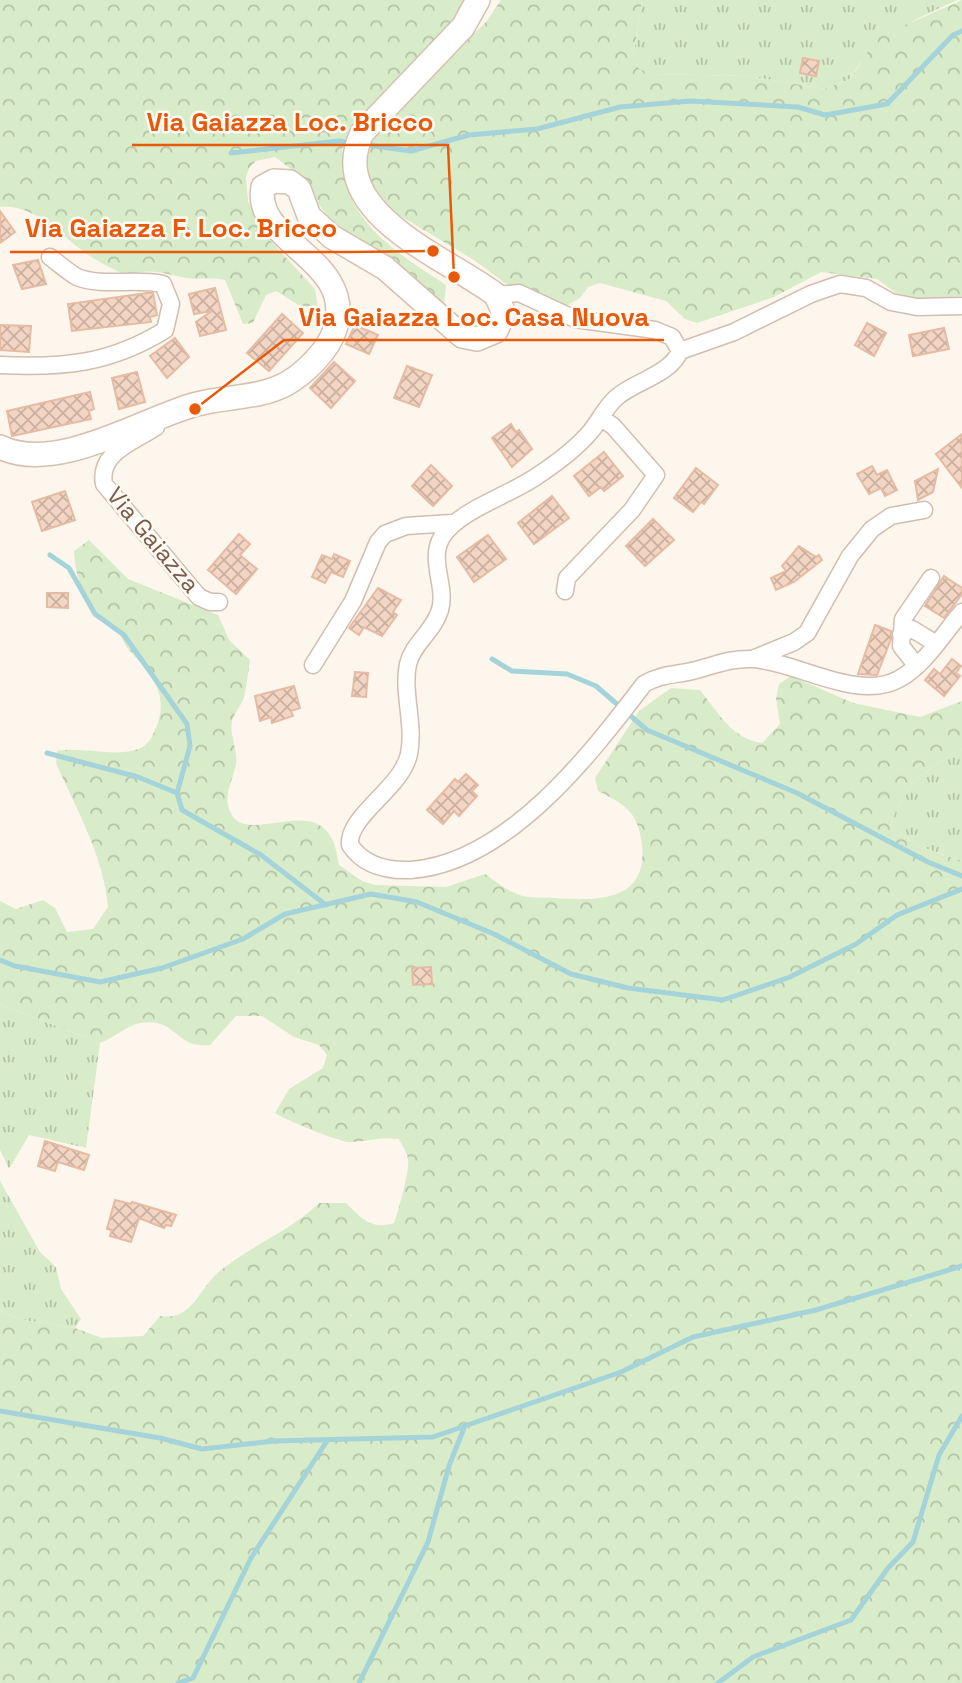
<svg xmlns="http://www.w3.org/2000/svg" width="962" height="1683" viewBox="0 0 962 1683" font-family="'Space Grotesk',sans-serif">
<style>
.grass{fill:url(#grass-tufts)}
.forest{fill:url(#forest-crowns)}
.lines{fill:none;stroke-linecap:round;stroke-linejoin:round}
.stream{stroke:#a5d3da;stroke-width:5}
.building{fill:url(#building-cross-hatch);stroke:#e6bba3;stroke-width:2}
.minor-casing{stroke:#d1beb0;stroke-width:19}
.secondary-casing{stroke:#d6c0b0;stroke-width:26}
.minor{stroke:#fff;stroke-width:16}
.secondary{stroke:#fff;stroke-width:23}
.labels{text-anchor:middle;stroke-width:5;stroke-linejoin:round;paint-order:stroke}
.street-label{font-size:24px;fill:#7a5c4d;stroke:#fffaf3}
.leader{fill:none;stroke:#e8590c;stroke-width:2.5}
.callout-dot{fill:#e8590c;stroke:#fffaf3;stroke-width:2.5}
.callout-label{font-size:26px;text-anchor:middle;font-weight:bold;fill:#e8590c;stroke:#fffaf3;stroke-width:5;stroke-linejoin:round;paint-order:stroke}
</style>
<defs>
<pattern id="grass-tufts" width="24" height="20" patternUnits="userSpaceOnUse" patternTransform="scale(1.75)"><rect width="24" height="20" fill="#d8ecc9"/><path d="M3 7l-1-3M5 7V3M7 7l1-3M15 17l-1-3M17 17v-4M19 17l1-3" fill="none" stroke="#b4c2a5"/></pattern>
<pattern id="forest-crowns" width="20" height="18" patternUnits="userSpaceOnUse" patternTransform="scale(1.75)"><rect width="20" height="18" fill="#d8ecc9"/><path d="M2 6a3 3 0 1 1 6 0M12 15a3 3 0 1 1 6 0" fill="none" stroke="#b4c2a5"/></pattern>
<pattern id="building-cross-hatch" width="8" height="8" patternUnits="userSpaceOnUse" patternTransform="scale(1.75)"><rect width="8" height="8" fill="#f3d5c3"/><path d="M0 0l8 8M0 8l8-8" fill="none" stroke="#cab0a1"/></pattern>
</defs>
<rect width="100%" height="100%" fill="#fdf6ec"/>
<path class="grass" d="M 642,0 L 958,0 C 918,17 871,39 850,79 L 825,89 L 748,76 L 652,74 L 638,69 L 633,57 Z
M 962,749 L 962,861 L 919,846 L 890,826 C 907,781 921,773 962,749 Z
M 0,1004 L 100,1043 L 86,1148 L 29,1135 L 9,1169 L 0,1150 Z
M 0,1181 L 40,1252 L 56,1267 L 61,1289 L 81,1319 L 75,1328 L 23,1320 L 0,1311 Z"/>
<path class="forest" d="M 0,0 L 471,0 C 437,56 382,96 342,149 C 344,163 345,179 349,192 C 364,234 411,262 446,285 L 444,305 L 435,303 L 380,254 L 331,221 L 297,174 L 275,157 L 256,161 L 249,168 L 246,178 L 248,201 L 269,239 L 315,289 L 318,308 L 300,306 L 276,291 L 266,295 L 253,323 L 243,324 L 225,280 C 212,276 199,280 186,278 C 162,274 153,267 127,276 C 116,270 104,265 93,258 C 64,240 37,203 0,207 Z
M 501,0 L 642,0 L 633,57 L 639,69 L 653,74 L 748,76 L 825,89 L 850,79 L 878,37 L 962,0 L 962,296 L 922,299 L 896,293 L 877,279 L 821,272 L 774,297 L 697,323 L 685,319 L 666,301 L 600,283 L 588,287 L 580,298 L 568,305 L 554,304 L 505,283 L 474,260 L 387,208 L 365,172 L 373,133 L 486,22 Z
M 89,540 L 128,579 L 218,615 L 229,640 L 250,660 C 248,672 247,685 244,697 C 242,705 234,713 232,721 C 229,734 238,750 236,764 C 234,777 225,792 228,805 C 238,853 310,793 332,839 C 336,846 337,857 339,865 L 362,881 L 375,885 L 446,887 L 485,874 C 495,881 506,890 517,894 C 527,899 543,897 555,898 C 597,901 648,902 642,845 C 638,812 626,805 598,791 L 595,778 L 639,711 L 671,688 L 700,690 C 718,712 732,739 762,743 L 780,724 L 776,698 L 779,684 L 791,676 L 853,703 L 920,717 L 962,701 L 962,749 C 921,773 907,781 890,826 L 919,846 L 962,861 L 962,1683 L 0,1683 L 0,1311 L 23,1320 L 75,1328 L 102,1338 L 143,1336 L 160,1316 C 194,1321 198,1288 221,1270 C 252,1245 290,1231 319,1203 L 346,1203 C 362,1219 371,1230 394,1223 C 398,1213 410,1169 408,1160 C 408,1154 402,1145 399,1139 C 381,1136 366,1142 348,1142 C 340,1142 283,1119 275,1113 L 289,1089 L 323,1068 L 327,1055 L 319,1045 L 294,1037 L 262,1016 L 236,1016 L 210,1045 C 174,1049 178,1017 140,1023 C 126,1026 114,1038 100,1043 L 0,1004 L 0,901 L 16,909 L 43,900 L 55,908 L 67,932 L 93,929 L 108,907 C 104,856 76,809 56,763 L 57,751 C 84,746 112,758 138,749 C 147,746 152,738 155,730 C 171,695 151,674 129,650 C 123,644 121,634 115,627 C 109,621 99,618 94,611 C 81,592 75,573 74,551 Z"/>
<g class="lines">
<path class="stream" d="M 367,145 L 411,151 L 469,135 L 537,129 L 620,107 L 690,101 L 798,107 L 825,115 L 887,104 L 953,35 L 962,31
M 231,153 L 339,141 L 353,143
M 50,555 L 69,568 L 95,614 L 124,635 L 187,724 L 190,746 L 177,793 L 182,810 L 261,855 L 326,905
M 492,659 L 512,671 L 567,674 L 596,686 L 647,730 L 797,793 L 928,862 L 962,876
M 47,753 L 138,777 L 177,793
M 0,960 L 15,966 L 100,982 L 162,968 L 243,939 L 285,914 L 371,894 L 417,902 L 494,934 L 571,974 L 628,988 L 723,1000 L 790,977 L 856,944 L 897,915 L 962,889
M 0,1411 L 160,1438 L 202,1449 L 274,1441 L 433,1437 L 621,1372 L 693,1337 L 816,1310 L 962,1266
M 178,1683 L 193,1678 L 251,1558 L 327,1441
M 359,1683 L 428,1542 L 449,1466 L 464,1428
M 718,1683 L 753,1657 L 851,1620 L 888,1568 L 913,1542 L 939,1455 L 962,1416"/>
</g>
<path class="building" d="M 803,58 L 819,61 L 816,76 L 800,73 Z
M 0,211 L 15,232 L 0,243 Z
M 38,260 L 46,284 L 22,289 L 13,265 Z
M 215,288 L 226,330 L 200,336 L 196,322 L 212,311 L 194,314 L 189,294 Z
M 147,293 L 153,293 L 157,315 L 150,317 L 151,322 L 72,331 L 68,304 Z
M 282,314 L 303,333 L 269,371 L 247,353 Z
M 867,323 L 886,333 L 874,356 L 855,345 Z
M 0,325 L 31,326 L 29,352 L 0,350 Z
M 355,325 L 378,335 L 369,354 L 346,344 Z
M 944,328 L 949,349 L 913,356 L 909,335 Z
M 175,338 L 189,357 L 167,378 L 150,356 Z
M 334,362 L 355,381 L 331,408 L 310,388 Z
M 407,366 L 432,375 L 419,407 L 394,398 Z
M 137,372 L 145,402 L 119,409 L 112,378 Z
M 90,392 L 94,409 L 89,411 L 91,419 L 12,436 L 7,411 Z
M 511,424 L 516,432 L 519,430 L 532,449 L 512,467 L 492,438 Z
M 962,434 L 962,488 L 936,454 Z
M 604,452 L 623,476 L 604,491 L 601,487 L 589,496 L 574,476 Z
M 431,465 L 452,486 L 433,506 L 412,486 Z
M 872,466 L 877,475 L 887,470 L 897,490 L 885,496 L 881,488 L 869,494 L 857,474 Z
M 696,468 L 718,485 L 704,504 L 701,502 L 693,512 L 674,498 Z
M 938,469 L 933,492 L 918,500 L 915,481 Z
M 65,491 L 75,520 L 42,531 L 32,502 Z
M 552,496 L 569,518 L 534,544 L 518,523 Z
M 653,519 L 674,540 L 645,566 L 626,546 Z
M 239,534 L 250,544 L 240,555 L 257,569 L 236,594 L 208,570 Z
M 488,535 L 506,559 L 474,582 L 457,557 Z
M 799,546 L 816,557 L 819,555 L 822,560 L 794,582 L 776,590 L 771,578 L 786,571 L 782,566 Z
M 334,554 L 350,561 L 343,577 L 331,572 L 325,583 L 312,577 L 322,555 L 332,559 Z
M 944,576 L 962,588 L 962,594 L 944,618 L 925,606 Z
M 378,588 L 401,600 L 393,612 L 397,615 L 382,636 L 364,627 L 359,635 L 349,628 Z
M 47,593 L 68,593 L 68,608 L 47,607 Z
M 875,625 L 891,631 L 891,639 L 877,675 L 858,674 Z
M 952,659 L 961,666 L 956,673 L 960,676 L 944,696 L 925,680 L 934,669 L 940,674 Z
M 355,672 L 368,673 L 366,697 L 352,696 Z
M 294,686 L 300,708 L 291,711 L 293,716 L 272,723 L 271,717 L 260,721 L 255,696 Z
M 466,774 L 478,785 L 472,791 L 477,796 L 459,816 L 454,811 L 443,824 L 427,810 L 455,779 L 458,782 Z
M 431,967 L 432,984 L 413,985 L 412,968 Z
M 45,1141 L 89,1155 L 84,1170 L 58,1162 L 55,1171 L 38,1166 Z
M 115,1200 L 131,1204 L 132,1202 L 176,1215 L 171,1226 L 166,1225 L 164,1228 L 139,1218 L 131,1242 L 110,1236 L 112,1230 L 107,1229 Z"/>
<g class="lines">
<g class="minor-casing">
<path id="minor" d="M 496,295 L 519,293 L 575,319 L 655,330 L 672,337 L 680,351 C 670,375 635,381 617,397 C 606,406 600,420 591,431 C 576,449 554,465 534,478 C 507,496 458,511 442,537 C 428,560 447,586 440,610 C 434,631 413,643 408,664 C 402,692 415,724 409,754 C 402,788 347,816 350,845 C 364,866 387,871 411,870 C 507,863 590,755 644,684 C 660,674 678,675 696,670 C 716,665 731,658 753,659 C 798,662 858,702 899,679 C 925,665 943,634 962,612
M 680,351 L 734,332 L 811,294 L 840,284 L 866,288 L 891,302 L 917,307 L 962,306
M 0,365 C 63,368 110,364 165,330 L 171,304 L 163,284 C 135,278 102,287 77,277 C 68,272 58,263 50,257
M 156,427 C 133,442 98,453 104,484 L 199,597 L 210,602 L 219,602
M 565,591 L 567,578 L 632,510 L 656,475 L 613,426 L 601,418
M 901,634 L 912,629 L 935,643
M 755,658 L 794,642 L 807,633 L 850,556 L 872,529 L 891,516 L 924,510
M 313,665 L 353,601 L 378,542 L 385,534 L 406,526 L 452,523
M 916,665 L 901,646 L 903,619 L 931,578"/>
</g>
<g class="secondary-casing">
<path id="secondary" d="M 0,447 C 55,474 139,421 193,405 C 223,396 258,399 286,384 C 304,374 329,350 335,329 C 357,259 252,243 263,187 L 274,181 L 290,182 L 299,189 L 309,216 L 332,237 L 385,268 L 462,336 L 477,339 L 496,331 L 504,313 L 496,295 C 448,258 324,213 362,133 L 463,27 L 478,0"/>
</g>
<use href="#minor" class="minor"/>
<use href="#secondary" class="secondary"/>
</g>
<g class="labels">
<g class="street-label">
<text transform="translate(153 540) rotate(50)" y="8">Via Gaiazza</text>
</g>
</g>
<path class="leader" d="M454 277L448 145H132M433 251L352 252H10M195 409L284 340H664"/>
<g class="callout-dot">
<circle cx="454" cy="277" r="7"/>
<circle cx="433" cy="251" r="7"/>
<circle cx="195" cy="409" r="7"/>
</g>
<g class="callout-label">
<text x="290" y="131">Via Gaiazza Loc. Bricco</text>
<text x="181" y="237">Via Gaiazza F. Loc. Bricco</text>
<text x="474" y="326">Via Gaiazza Loc. Casa Nuova</text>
</g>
</svg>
